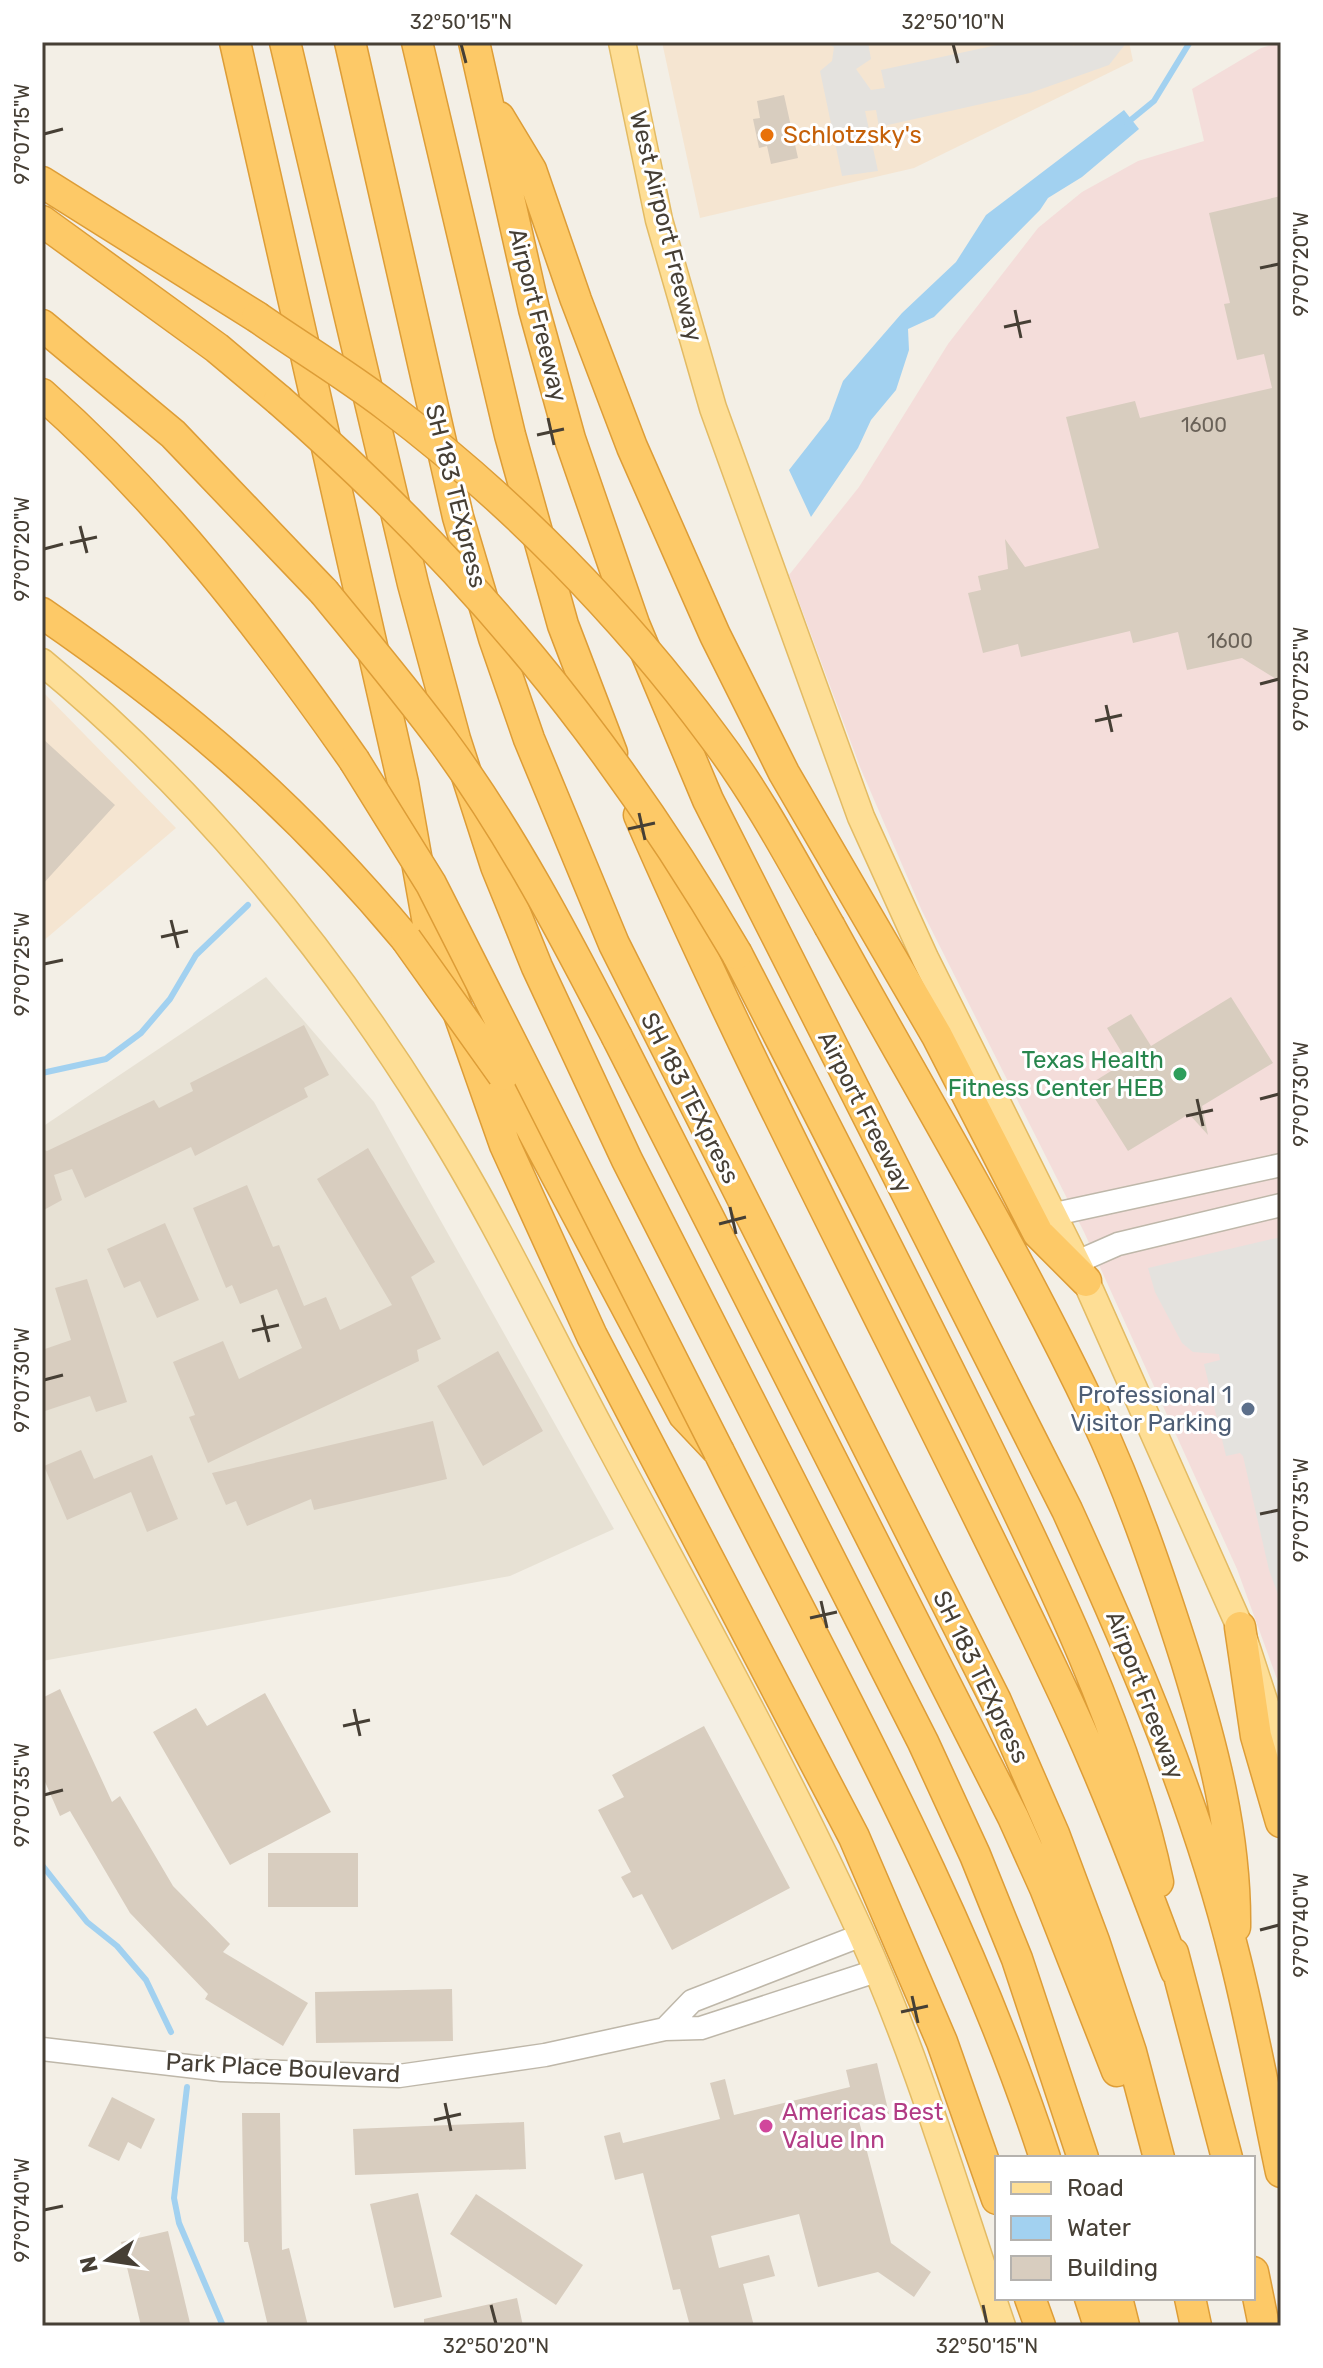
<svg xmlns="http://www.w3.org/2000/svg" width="1323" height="2368" viewBox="0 0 1323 2368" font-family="Rubik,sans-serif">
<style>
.residential{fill:#e7e1d4}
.commercial{fill:#f5e5d1}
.medical{fill:#f4ddda}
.parking{fill:#e4e2de}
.water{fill:#a2d1f0}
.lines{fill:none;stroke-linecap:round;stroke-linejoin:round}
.stream{stroke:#a2d1f0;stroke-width:6}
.building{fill:#d8cdbf}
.minor-casing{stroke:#beb7a9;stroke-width:25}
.major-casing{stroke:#e3bb64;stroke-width:29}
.highway-casing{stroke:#dd9d37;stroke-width:33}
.minor{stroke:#fff;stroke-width:22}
.major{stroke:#fede95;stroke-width:26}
.highway{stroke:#fdc967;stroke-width:30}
.highway-bridge-casing{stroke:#dd9d37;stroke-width:33;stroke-linecap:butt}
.highway-bridge{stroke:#fdc967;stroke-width:30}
.ticks{fill:none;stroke:#463f35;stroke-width:3}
.food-dot{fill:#e8710a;stroke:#fff;stroke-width:3}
.leisure-dot{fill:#2e9e5b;stroke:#fff;stroke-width:3}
.service-dot{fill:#5c6f8a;stroke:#fff;stroke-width:3}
.hotel-dot{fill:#d1479c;stroke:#fff;stroke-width:3}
.labels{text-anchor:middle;stroke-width:6;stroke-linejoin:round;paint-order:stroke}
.number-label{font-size:20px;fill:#6a6258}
.food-label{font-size:24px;fill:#c56008;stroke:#fff;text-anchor:start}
.street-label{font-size:24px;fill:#463f35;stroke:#fff}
.leisure-label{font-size:24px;fill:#27864d;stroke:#fff;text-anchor:end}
.service-label{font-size:24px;fill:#4e5e75;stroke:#fff;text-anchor:end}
.hotel-label{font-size:24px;fill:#b23c85;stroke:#fff;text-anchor:start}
.neatline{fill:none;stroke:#463f35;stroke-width:3}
.ticks-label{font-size:20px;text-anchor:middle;fill:#463f35}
</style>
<rect width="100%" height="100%" fill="#f3efe6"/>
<path class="residential" d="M 266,977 L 374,1102 L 614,1529 L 510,1576 L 42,1661 L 42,1127 Z"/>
<path class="commercial" d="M 662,42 L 1129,42 L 1133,61 L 914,168 L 700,218 Z
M 42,691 L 176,828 L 42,942 Z"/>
<path class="medical" d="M 1281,42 L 1281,1690 L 1237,1569 L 1084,1232 L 922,911 L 860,767 L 789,575 L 859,487 L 948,344 L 1038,228 L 1082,192 L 1138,161 L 1204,141 L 1192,89 L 1261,48 Z"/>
<path class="parking" d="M 824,42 L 868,42 L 871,59 L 856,69 L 871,90 L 885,88 L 881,70 L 1011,42 L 1072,42 L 1073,46 L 1083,42 L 1127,42 L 1109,65 L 1030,93 L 879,127 L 876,110 L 865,111 L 878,171 L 842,176 L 820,71 L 832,61 L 834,47 Z
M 1281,1237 L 1281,1602 L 1269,1570 L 1243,1456 L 1240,1453 L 1226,1456 L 1204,1364 L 1220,1360 L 1219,1354 L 1193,1352 L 1182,1343 L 1155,1292 L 1148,1268 Z"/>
<path class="water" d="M 1124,110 L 1139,129 L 1082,177 L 1048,198 L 1040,210 L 934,317 L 908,329 L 909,350 L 896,390 L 871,420 L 858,448 L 811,517 L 789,470 L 829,419 L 843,381 L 902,313 L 956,262 L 986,215 Z"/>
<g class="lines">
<path class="stream" d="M 1127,123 L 1154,101 L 1190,42
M 42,1073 L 106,1059 L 141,1033 L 170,999 L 196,955 L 248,905
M 42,1865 L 87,1922 L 117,1946 L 146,1980 L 171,2032
M 187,2087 L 174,2198 L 179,2223 L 223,2326"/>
</g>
<path class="building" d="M 784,95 L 798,158 L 771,164 L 767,146 L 759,148 L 753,119 L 760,118 L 757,101 Z
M 1281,196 L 1281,682 L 1242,658 L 1187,670 L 1178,632 L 1133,643 L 1130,631 L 1021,657 L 1018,644 L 983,653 L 968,593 L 981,590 L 978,576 L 1008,569 L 1005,539 L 1025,567 L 1099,548 L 1066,417 L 1135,401 L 1140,418 L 1272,388 L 1264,354 L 1237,360 L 1224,304 L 1230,303 L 1209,213 Z
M 42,738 L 115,805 L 42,885 Z
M 1231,997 L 1273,1063 L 1202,1106 L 1208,1135 L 1189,1114 L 1128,1151 L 1087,1086 L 1127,1061 L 1107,1028 L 1131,1014 L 1151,1046 Z
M 304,1025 L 329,1075 L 304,1088 L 308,1097 L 195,1156 L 191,1147 L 85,1198 L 72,1169 L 54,1175 L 62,1200 L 42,1211 L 42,1149 L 47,1151 L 154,1100 L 159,1108 L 193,1091 L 190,1083 Z
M 368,1148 L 435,1262 L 411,1277 L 441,1339 L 417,1350 L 419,1361 L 208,1463 L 189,1417 L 195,1415 L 173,1362 L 223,1341 L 239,1379 L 302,1348 L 277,1289 L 240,1304 L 232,1285 L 226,1288 L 193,1208 L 247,1185 L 273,1247 L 279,1245 L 304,1306 L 326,1297 L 340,1330 L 392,1305 L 317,1179 Z
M 165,1223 L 199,1300 L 157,1318 L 140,1281 L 124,1288 L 107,1249 Z
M 87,1279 L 127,1402 L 96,1412 L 90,1396 L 42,1412 L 42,1350 L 71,1340 L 55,1288 Z
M 498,1351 L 543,1431 L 483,1466 L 437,1386 Z
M 433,1421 L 447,1479 L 314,1510 L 311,1499 L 247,1526 L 236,1501 L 226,1505 L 212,1473 Z
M 81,1450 L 94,1479 L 152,1455 L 178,1519 L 147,1532 L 131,1492 L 67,1520 L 44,1466 Z
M 60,1689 L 112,1802 L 120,1796 L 173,1886 L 230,1944 L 223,1952 L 308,2003 L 283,2046 L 205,1999 L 208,1994 L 130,1913 L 70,1811 L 60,1816 L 42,1775 L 42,1698 Z
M 265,1693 L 331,1812 L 230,1865 L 153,1732 L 196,1708 L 207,1726 Z
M 704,1726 L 790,1888 L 672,1950 L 642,1894 L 633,1898 L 621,1877 L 631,1872 L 598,1810 L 624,1797 L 612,1775 Z
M 268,1853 L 358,1853 L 358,1907 L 268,1907 Z
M 452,1989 L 453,2041 L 316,2043 L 315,1992 Z
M 877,2063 L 889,2114 L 859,2121 L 891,2243 L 931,2272 L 914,2297 L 878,2272 L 818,2287 L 799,2214 L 711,2236 L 719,2268 L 769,2255 L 775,2276 L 743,2284 L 754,2326 L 690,2326 L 680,2289 L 673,2290 L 643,2173 L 615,2180 L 604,2136 L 620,2132 L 623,2143 L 720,2119 L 710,2083 L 725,2079 L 734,2115 L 850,2087 L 846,2070 Z
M 112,2097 L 155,2119 L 141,2149 L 128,2142 L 119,2161 L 88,2146 Z
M 242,2113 L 280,2113 L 282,2250 L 289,2248 L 308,2326 L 268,2326 L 248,2242 L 244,2242 Z
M 524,2122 L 526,2169 L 355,2175 L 353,2129 Z
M 418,2193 L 442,2297 L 394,2308 L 370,2204 Z
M 476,2194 L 583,2265 L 556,2305 L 450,2234 Z
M 168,2231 L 190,2323 L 141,2326 L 121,2242 Z
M 517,2298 L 523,2326 L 424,2326 L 424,2319 Z"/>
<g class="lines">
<g class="minor-casing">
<path id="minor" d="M 1055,1214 L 1281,1165
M 1077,1262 L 1118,1244 L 1281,1205
M 665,2029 L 692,2001 L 862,1935
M 42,2049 L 222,2070 L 399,2076 L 545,2055 L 665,2029 L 701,2028 L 876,1971"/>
</g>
<g class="major-casing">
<path id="major" d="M 622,42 L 659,220 L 713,408 L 861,817 L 925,958 L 1086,1281 L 1240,1627 L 1281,1753
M 42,662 C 194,787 324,944 428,1111 C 494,1215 547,1329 605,1437 C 692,1600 783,1763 860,1931 C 918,2058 957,2194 1002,2326"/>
</g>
<g class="highway-casing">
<path id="highway" d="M 235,42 L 403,783 L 429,929 L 505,1145 L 592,1336 L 854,1837 L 942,2042 L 997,2199
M 285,42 L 413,584 L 455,739 L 496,866 L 537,967 L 627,1160 L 923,1742 L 975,1855 L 1017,1959 L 1083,2158
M 350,42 L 458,517 L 494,638 L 529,739 L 614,944 L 996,1701 L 1054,1834 L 1094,1941 L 1131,2052 L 1159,2158
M 417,42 L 510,435 L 563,625 L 612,753
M 474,42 L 534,309 L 570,439 L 634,624 L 708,800 L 1067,1510 C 1133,1655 1197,1804 1235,1958 C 1253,2029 1266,2101 1281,2172
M 499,117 L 531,170 L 576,300 L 632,447 L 715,635 L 784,773 L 937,1036 L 1038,1233 L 1086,1281
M 42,182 L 257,317
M 42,221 L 217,348 L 279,400
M 42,325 L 173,434 L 324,592
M 42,394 C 163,501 261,627 354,760
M 42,613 C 186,712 294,805 406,939
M 639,815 C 766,1107 919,1387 1055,1675 C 1101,1771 1139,1871 1176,1971
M 830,927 C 919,1089 1016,1249 1095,1416 C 1132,1495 1160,1578 1186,1660 C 1213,1748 1236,1835 1235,1927
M 737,954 C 820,1115 903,1277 983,1439 C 1049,1574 1128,1736 1158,1882
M 617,1037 L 1013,1817 L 1045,1888 L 1117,2071
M 503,1075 L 684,1415 L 719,1452 C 835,1683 965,1911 1045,2158
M 1240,1627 L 1256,1736 L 1281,1822
M 1173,1953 L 1227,2158
M 1253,2272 L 1264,2326
M 1030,2298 L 1040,2326
M 1090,2298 L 1099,2326
M 1117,2298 L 1124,2326
M 1190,2298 L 1196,2326"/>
</g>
<use href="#minor" class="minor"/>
<use href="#major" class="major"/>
<use href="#highway" class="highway"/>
<g class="highway-bridge-casing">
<path id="highway-bridge" d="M 257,317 C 300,347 345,374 387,406 C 508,497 623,614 713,736 C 758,795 793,862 830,927
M 279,400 C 467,564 611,738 737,954
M 324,592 C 364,641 405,690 443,741 C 511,833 564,935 617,1037
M 354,760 L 431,884 L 719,1452
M 406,939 L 503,1075"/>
</g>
<use href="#highway-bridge" class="highway-bridge"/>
</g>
<path class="ticks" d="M 461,44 L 466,63M 953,44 L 958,63M 44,134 L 63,129M 1260,268 L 1279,264M 1015,310 L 1021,338M 1004,327 L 1031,321M 548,418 L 554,445M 537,435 L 564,429M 80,526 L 87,553M 70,543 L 97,537M 44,549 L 63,544M 1260,684 L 1279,679M 1106,705 L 1112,732M 1095,721 L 1122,715M 639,813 L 645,840M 628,829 L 655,823M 171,920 L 178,948M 161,937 L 188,931M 44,964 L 63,960M 1197,1099 L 1203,1126M 1260,1099 L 1279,1094M 1186,1116 L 1213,1110M 730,1207 L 736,1234M 719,1224 L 746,1217M 262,1315 L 269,1342M 252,1331 L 279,1325M 44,1380 L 63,1375M 1260,1514 L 1279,1510M 821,1601 L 827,1628M 810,1618 L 837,1612M 354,1709 L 360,1736M 343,1726 L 370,1720M 44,1795 L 63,1790M 1260,1930 L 1279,1925M 912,1996 L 918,2023M 901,2012 L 928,2006M 445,2103 L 451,2131M 434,2120 L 461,2114M 44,2210 L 63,2206M 491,2305 L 496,2324M 983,2305 L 987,2324"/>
<circle class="food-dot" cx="767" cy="135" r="8"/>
<circle class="leisure-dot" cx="1180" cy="1074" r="8"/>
<circle class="service-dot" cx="1248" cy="1409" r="8"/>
<circle class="hotel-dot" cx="766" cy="2126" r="8"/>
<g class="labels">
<g class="number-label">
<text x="1204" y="432">1600</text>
<text x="1230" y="648">1600</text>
</g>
<g class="food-label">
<text x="783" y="143">Schlotzsky's</text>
</g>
<g class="street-label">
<text transform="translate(666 226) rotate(76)" y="8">West Airport Freeway</text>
<text transform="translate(538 315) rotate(76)" y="8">Airport Freeway</text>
<text transform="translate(456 496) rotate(76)" y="8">SH 183 TEXpress</text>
<text transform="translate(690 1098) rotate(63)" y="8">SH 183 TEXpress</text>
<text transform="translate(865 1112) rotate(63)" y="8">Airport Freeway</text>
<text transform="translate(981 1677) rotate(64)" y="8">SH 183 TEXpress</text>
<text transform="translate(1145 1695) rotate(69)" y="8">Airport Freeway</text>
<text transform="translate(283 2068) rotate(3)" y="8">Park Place Boulevard</text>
</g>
<g class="leisure-label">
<text x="1164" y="1068">Texas Health<tspan x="1164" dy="28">Fitness Center HEB</tspan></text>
</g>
<g class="service-label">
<text x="1232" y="1403">Professional 1<tspan x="1232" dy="28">Visitor Parking</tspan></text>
</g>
<g class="hotel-label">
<text x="782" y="2120">Americas Best<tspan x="782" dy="28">Value Inn</tspan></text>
</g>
</g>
<rect width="1323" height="2368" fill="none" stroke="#ffffff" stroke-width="88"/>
<rect x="995" y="2156" width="260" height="144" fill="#ffffff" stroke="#b5b2ae" stroke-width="2"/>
<rect x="1011" y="2182" width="40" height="12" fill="#fede95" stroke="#b5b2ae" stroke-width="2"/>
<text x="1067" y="2196" font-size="24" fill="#463f35">Road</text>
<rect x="1011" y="2216" width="40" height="24" fill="#a2d1f0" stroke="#b5b2ae" stroke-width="2"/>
<text x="1067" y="2236" font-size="24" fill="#463f35">Water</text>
<rect x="1011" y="2256" width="40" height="24" fill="#d8cdbf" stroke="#b5b2ae" stroke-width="2"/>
<text x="1067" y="2276" font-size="24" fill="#463f35">Building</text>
<g transform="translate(108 2260) rotate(257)" stroke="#ffffff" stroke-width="6" paint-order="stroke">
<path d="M0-6L14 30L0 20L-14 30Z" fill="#463f35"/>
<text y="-12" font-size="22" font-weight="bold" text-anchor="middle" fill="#463f35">N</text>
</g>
<rect x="44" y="44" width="1235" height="2280" class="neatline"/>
<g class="ticks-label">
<text x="461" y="29">32°50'15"N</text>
<text x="953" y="29">32°50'10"N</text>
<text transform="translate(22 134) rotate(-90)" y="7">97°07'15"W</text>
<text transform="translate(1301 264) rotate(-90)" y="7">97°07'20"W</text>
<text transform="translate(22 549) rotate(-90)" y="7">97°07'20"W</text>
<text transform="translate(1301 679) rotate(-90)" y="7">97°07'25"W</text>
<text transform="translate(22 964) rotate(-90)" y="7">97°07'25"W</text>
<text transform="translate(1301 1094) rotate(-90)" y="7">97°07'30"W</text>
<text transform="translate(22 1380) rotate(-90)" y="7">97°07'30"W</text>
<text transform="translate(1301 1510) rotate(-90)" y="7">97°07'35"W</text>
<text transform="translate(22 1795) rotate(-90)" y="7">97°07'35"W</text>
<text transform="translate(1301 1925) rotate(-90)" y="7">97°07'40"W</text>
<text transform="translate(22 2210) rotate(-90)" y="7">97°07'40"W</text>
<text x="496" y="2353">32°50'20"N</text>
<text x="987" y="2353">32°50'15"N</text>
</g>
</svg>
